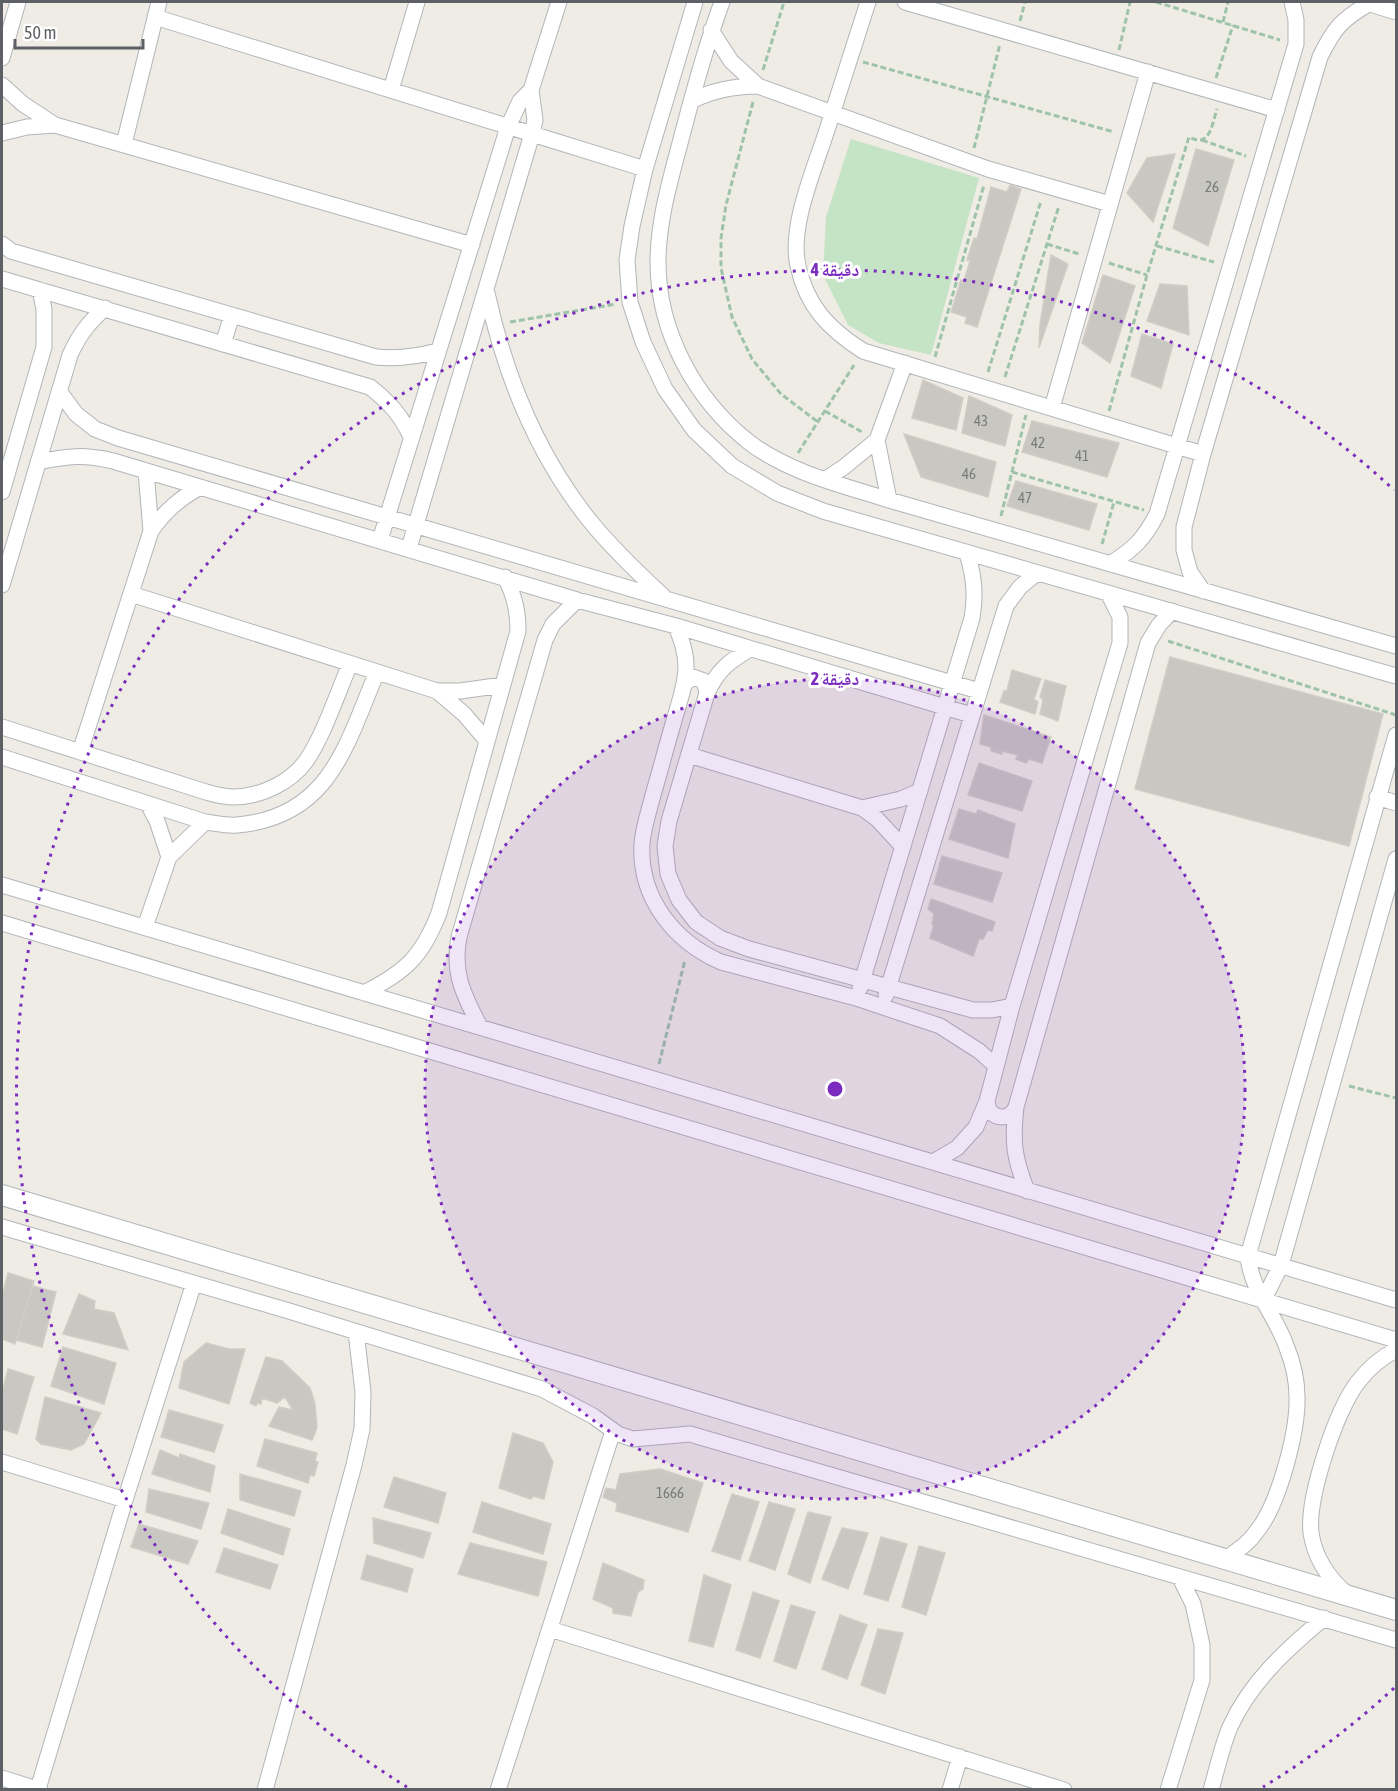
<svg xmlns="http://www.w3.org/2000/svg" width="1398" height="1791" viewBox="0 0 1398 1791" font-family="'Asap Condensed','Noto Naskh Arabic',sans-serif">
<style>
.green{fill:#c5e3c5}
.building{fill:#c9c7c2;stroke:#d2cdc4;stroke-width:1.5}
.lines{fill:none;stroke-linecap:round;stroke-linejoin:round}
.minor-casing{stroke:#b2b5b9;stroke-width:17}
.tertiary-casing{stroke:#b2b5b9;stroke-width:22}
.path{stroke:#9ec3a8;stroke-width:3;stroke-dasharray:6 3;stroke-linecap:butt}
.minor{stroke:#fff;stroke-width:15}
.tertiary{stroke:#fff;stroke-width:20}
.ring{fill:none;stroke:#7b2cbf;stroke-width:3;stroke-dasharray:3 6}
.labels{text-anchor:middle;stroke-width:6;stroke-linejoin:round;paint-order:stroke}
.number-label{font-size:15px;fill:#787a7c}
.centre{fill:#7b2cbf;stroke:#fff;stroke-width:3}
.ring-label{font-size:18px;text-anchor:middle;font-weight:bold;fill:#7b2cbf;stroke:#fff;stroke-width:6;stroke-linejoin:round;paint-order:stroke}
</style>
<rect width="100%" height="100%" fill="#eeece5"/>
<path class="green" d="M 851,139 L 979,178 L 931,355 L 879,343 L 848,325 L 823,275 L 826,217 Z"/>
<path class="building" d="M 1196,149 L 1234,160 L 1208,246 L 1173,228 Z
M 1175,154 L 1153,222 L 1127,193 L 1147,158 Z
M 1010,185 L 1021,189 L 977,327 L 965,323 L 967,317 L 951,312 L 961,280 L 964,281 L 970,261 L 967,260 L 974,238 L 977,239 L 991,187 L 1007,192 Z
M 1051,255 L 1068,264 L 1039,348 L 1040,325 Z
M 1103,275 L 1135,286 L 1110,363 L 1082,343 Z
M 1160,284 L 1187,286 L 1189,335 L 1147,321 Z
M 1142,334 L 1173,344 L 1161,388 L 1131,376 Z
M 923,380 L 963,398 L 956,430 L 912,418 Z
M 969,396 L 1012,415 L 1005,446 L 962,433 Z
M 1032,421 L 1119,443 L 1107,477 L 1022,452 Z
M 904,434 L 996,462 L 988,497 L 921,477 Z
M 1016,481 L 1097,504 L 1089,530 L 1007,506 Z
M 1170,657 L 1383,714 L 1349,846 L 1135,789 Z
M 1012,670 L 1041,679 L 1034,699 L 1038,702 L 1035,714 L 1000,702 L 1004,691 L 1007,691 Z
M 1045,680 L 1066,686 L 1058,721 L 1040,714 L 1043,700 L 1040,697 Z
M 984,715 L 1051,737 L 1042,763 L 1029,759 L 1026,763 L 1016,759 L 1018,755 L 1002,751 L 1002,754 L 991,751 L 991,747 L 980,744 Z
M 979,763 L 1032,781 L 1022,811 L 968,795 Z
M 959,809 L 976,814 L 978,810 L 1015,824 L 1008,858 L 949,839 Z
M 942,856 L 1002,873 L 992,902 L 934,884 Z
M 931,899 L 995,922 L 992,931 L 988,930 L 983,939 L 979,939 L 973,956 L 930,938 L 934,925 L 932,924 L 934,914 L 928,909 Z
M 8,1273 L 34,1281 L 15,1344 L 2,1339 L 2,1296 Z
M 33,1286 L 56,1292 L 42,1347 L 16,1340 Z
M 79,1294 L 95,1301 L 94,1309 L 114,1313 L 128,1350 L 63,1334 Z
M 206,1343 L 229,1349 L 245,1349 L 229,1404 L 179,1388 L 184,1362 Z
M 63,1347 L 116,1363 L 104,1404 L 51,1386 Z
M 266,1357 L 282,1361 L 310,1388 L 315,1404 L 317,1428 L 312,1440 L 269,1426 L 279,1407 L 293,1410 L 285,1397 L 277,1403 L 262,1398 L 261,1404 L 257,1403 L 256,1406 L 250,1403 Z
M 8,1369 L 34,1377 L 17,1434 L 2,1429 L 2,1393 Z
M 45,1397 L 101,1413 L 84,1444 L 71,1450 L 41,1444 L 36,1439 Z
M 169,1410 L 223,1425 L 214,1452 L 161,1437 Z
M 513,1433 L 543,1443 L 553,1462 L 544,1499 L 533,1496 L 531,1499 L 499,1488 Z
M 265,1439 L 317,1453 L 315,1461 L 318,1462 L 314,1476 L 310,1475 L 308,1483 L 257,1466 Z
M 160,1450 L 179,1458 L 180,1454 L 215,1466 L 210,1492 L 152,1474 Z
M 660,1469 L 703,1483 L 688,1532 L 616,1511 L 617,1503 L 603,1497 L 606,1488 L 616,1490 L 620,1474 Z
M 240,1474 L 301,1491 L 294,1516 L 240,1500 Z
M 394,1477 L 446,1493 L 438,1523 L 384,1507 Z
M 149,1489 L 209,1503 L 201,1529 L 146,1512 Z
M 732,1494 L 759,1502 L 740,1560 L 712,1551 Z
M 482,1502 L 551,1524 L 543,1554 L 473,1532 Z
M 769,1502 L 795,1509 L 775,1570 L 749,1561 Z
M 228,1509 L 290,1529 L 283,1555 L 221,1533 Z
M 808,1512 L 831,1517 L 810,1583 L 788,1574 Z
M 373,1518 L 431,1533 L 423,1558 L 374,1543 Z
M 139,1524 L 198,1541 L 188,1564 L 131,1547 Z
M 842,1528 L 868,1533 L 848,1589 L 822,1579 Z
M 881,1537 L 907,1544 L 888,1601 L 864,1594 Z
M 470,1543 L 547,1562 L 538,1596 L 458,1574 Z
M 919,1546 L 945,1553 L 926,1615 L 902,1607 Z
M 224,1548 L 278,1565 L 270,1589 L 216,1572 Z
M 367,1555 L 413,1569 L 407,1592 L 361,1579 Z
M 603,1563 L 644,1580 L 643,1589 L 638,1592 L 631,1616 L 613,1613 L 613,1608 L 593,1599 Z
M 704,1575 L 731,1585 L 713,1647 L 689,1641 Z
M 753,1592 L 779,1601 L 760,1658 L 736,1650 Z
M 791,1605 L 815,1612 L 796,1669 L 774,1661 Z
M 840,1615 L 867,1625 L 847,1679 L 822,1669 Z
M 878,1629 L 903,1633 L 885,1694 L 861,1685 Z"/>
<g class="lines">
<g class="minor-casing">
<path id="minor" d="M 695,2 L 645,169 L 632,226 L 627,260 L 630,302 L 643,342 L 665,389 L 694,430 L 732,466 L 777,493 L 823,511 L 1396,676
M 722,2 C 707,43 695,86 684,128 C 673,171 658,217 658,262 C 658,332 695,400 750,443 C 790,473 842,485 889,500 L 1396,646
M 868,2 C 854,45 840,89 826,133 C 814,170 789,227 798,266 C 807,307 829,329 863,351 L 1203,454
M 905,2 L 1277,110
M 1364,2 L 1396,12
M 155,17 L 645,169
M 711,30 L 731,61 L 758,86
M 2,58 L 18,2
M 2,85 L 23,104 L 55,125 L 472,245
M 391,90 L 417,2
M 691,101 C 713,90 733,86 758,86 L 988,169 L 1110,204
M 2,133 L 27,127 L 55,125
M 124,144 L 159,2
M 2,244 L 11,251 L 376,357 C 398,359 416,357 438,351
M 2,279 L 370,387 C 389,402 401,415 411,437
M 487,293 C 505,375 537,455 590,521 C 612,548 637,572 663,596
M 223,344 L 232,315
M 59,391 L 76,414 L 95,429 L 118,438 L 979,691
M 1052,408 L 1148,72
M 38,462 C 69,456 83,454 113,461 L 577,600 L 676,626 L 971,715
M 146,471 L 151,531
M 826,479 L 844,467 L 877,440
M 2,492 L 44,347 L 44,309 L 40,290
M 889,500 L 877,440 L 905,363
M 380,540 L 508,127 L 520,101 L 531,90 L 559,2
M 409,548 L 532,134 L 535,120 L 531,90
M 1110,564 C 1134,549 1144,539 1157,514 L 1296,44 L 1296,20 L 1292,2
M 2,585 L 70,355 C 79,335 89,322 105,308
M 1203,591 L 1190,572 L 1184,550 L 1184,527 L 1203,454 L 1320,57 C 1334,28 1342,19 1370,3
M 131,594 L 437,691 L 460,691 L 503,685
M 676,626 C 681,639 686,652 686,666 C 686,686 678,705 673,724 C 666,748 660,771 653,795 C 649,811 643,828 642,844 C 639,897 673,941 721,962 L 856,998 L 940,1026 L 979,1051 L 996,1066
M 750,649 C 728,662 718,670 707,693 L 669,821 L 665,846 L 668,874 L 679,900 L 696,922 L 720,938 L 749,949 L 973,1010 L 992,1010 L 1012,1006
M 684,684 L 693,677 L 704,681 L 707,693
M 437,691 L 464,714 L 487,741
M 2,727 L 206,792 C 214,794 224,797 233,797 C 260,797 290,783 306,761 C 323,737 338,692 350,664
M 80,752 L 151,531 C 165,511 179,499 200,487
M 689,755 L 862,808 L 877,819 L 903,847
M 2,757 L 205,822 C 215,823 227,826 237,825 C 330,817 346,745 377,672
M 1377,797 L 1396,803
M 148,804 L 157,821 L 169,857
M 862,808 L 901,799 L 920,791
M 2,885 L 1396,1300
M 2,923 L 1396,1340
M 145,927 L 169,857 L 205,822
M 860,988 L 972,618 C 976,595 974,576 967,553
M 364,993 C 405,972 422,957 439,913 L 518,631 C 518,610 514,595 505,577
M 886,995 L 1006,606 L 1020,587 L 1037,573
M 480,1027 C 464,995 452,974 459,937 L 545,640 L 553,624 L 577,600
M 987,1101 C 988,1119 1008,1123 1016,1107
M 933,1162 L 957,1148 L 976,1127 L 987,1101 L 1012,1006 L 1120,643 L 1120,617 L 1108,593
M 1027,1191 C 1014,1157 1012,1143 1016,1107 L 1148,643 L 1159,625 L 1172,611
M 2,1227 L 289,1311 L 542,1389 L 593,1416 L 618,1434 L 633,1439 L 690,1434 L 1396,1640
M 1263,1301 L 1281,1265 L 1396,859
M 2,1462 L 125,1500
M 1227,1558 C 1238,1550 1249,1543 1257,1531 C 1279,1504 1298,1431 1297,1397 C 1297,1381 1293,1363 1287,1348 C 1276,1315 1251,1291 1248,1256 L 1396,735
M 1348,1595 C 1329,1579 1315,1559 1311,1533 C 1307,1498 1336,1410 1358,1382 C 1368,1369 1382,1357 1396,1350
M 550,1629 L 1064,1790
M 2,1778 L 40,1790
M 38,1789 L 125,1500 L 194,1283
M 265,1790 L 354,1465 L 362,1429 L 363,1392 L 356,1332
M 498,1790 L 613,1431
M 950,1790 L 960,1757
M 1168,1790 L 1202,1680 L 1202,1645 L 1193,1604 L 1180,1578
M 1211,1790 C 1217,1769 1222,1746 1230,1727 C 1251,1681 1287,1649 1324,1618"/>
</g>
<g class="tertiary-casing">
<path id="tertiary" d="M 2,1195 L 1396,1610"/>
</g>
<path class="path" d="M 1156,2 L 1280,40
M 1020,21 L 1025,2
M 1223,22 L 1228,2
M 1119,50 L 1130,2
M 863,62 L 1114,132
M 763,70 L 784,2
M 1216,78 L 1233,25
M 753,102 L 726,205 L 721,238 L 721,268 L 732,317 L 752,359 L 781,394 L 818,422
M 1202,140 L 1246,156
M 974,148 L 1000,44
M 1047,244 L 1079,254
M 1157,246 L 1214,262
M 1109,263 L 1147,275
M 510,322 L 616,304
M 935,357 L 984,185
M 988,372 L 1041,201
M 1005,377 L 1059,206
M 825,411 L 862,432
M 1109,411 L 1147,275 L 1189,137 C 1210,149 1212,124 1217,109
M 798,453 L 854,365
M 1012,472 L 1144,510
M 1001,516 L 1026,415
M 1102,544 L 1114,502
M 1168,641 L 1396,715
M 659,1064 L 685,960
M 1349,1086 L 1396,1098"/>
<use href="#minor" class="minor"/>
<use href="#tertiary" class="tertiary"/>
</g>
<circle cx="835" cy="1089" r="410" fill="#7b2cbf" fill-opacity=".12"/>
<g class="ring">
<circle cx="835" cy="1089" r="410"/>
<path d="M1394 1688A819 819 0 0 1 1263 1787M407 1787A819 819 0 1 1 1394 490"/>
</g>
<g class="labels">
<g class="number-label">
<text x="1212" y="192">26</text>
<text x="981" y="426">43</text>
<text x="1038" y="448">42</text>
<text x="1082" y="461">41</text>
<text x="969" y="479">46</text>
<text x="1025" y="503">47</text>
<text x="670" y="1498">1666</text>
</g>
</g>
<circle cx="835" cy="1089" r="9" class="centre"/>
<g class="ring-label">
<text x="835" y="276">4 دقيقة</text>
<text x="835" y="685">2 دقيقة</text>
</g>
<rect width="1398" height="1791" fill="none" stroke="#5d6064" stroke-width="6"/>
<path d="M15 39v9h128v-9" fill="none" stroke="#5d6064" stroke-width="3"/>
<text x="24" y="39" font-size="18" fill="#5d6064" stroke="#ffffff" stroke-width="4.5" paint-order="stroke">50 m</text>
</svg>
